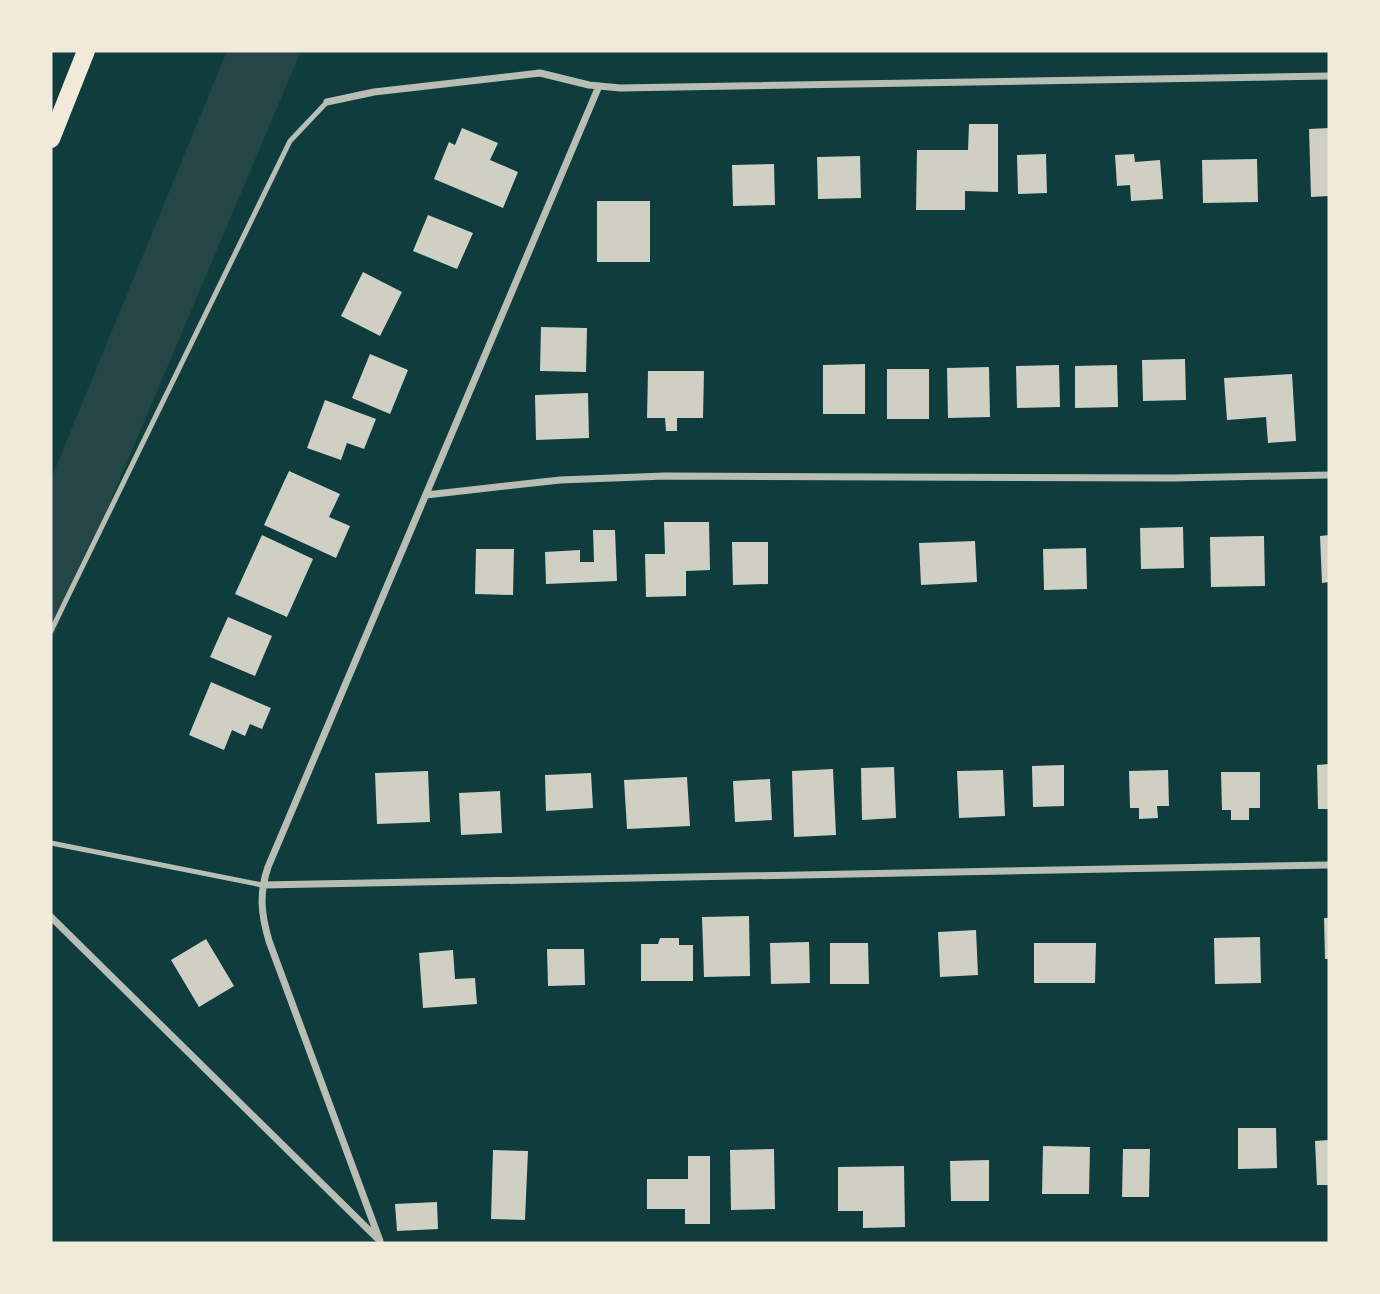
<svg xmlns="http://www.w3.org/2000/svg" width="1380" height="1294" viewBox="0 0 1380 1294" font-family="Manrope,sans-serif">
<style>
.green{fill:#244646}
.building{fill:#cfcfc3}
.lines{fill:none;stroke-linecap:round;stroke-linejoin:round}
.service{stroke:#b8beb3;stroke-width:5}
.minor{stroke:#b8beb3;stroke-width:7}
.primary{stroke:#f1e9da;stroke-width:18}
</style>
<rect width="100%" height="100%" fill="#0f3d3e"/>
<path class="green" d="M 227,51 L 301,51 L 51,642 L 51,479 Z"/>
<path class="building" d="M 969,124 L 998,124 L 998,192 L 965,191 L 965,210 L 916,210 L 917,150 L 968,150 Z
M 462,128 L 498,143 L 490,160 L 518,172 L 503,208 L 434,179 L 449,142 L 455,145 Z
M 1329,128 L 1329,196 L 1311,197 L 1309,129 Z
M 1046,154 L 1047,193 L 1018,194 L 1017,155 Z
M 1134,154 L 1135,162 L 1160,160 L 1163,199 L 1131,201 L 1130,185 L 1117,186 L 1115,155 Z
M 860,156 L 861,198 L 818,199 L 817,157 Z
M 1257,159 L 1258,202 L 1203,203 L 1202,160 Z
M 774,164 L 775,205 L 733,206 L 732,165 Z
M 597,201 L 650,201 L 650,262 L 597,262 Z
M 428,215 L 473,233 L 457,269 L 413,251 Z
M 363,272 L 402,292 L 380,336 L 341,316 Z
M 541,327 L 587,328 L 586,372 L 540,371 Z
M 370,354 L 408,370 L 390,414 L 352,398 Z
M 1185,359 L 1186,400 L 1143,401 L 1142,360 Z
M 865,364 L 865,414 L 823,414 L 823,365 Z
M 1059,365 L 1060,407 L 1017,408 L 1016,366 Z
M 1117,365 L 1118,407 L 1075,408 L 1075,366 Z
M 989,367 L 990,417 L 948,418 L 947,368 Z
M 887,369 L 929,369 L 929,419 L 887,419 Z
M 648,371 L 704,371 L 703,418 L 677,418 L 677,431 L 666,431 L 665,418 L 647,418 Z
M 1292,374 L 1296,441 L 1268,443 L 1266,417 L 1227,420 L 1224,378 Z
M 588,393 L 589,438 L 536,440 L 535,395 Z
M 325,400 L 376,419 L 364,449 L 347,443 L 341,460 L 307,448 Z
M 289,471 L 340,494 L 329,517 L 350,526 L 336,558 L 264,525 Z
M 664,522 L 709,522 L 710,570 L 686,571 L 686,596 L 646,597 L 645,554 L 665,554 Z
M 1183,527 L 1184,568 L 1141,569 L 1140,528 Z
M 593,530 L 615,530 L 617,581 L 546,584 L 545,552 L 580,550 L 580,562 L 594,562 Z
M 262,535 L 313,559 L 287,617 L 235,594 Z
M 1329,535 L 1329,582 L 1322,583 L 1320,536 Z
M 1264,536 L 1265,586 L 1211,587 L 1210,537 Z
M 975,541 L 977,582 L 921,585 L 919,543 Z
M 732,542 L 768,542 L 768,584 L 733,585 Z
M 1086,548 L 1087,589 L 1044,590 L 1043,549 Z
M 476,549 L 514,549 L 513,595 L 475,594 Z
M 228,617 L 272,636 L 255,676 L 210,657 Z
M 211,682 L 271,708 L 262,729 L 250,724 L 245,736 L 232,730 L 224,750 L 189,735 Z
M 1329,764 L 1329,809 L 1318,809 L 1317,765 Z
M 1064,765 L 1064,806 L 1033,807 L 1032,766 Z
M 894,767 L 896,818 L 862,820 L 861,768 Z
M 833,769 L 836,835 L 794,837 L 792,771 Z
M 1003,770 L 1005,816 L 959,818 L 957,771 Z
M 1168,770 L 1169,806 L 1157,806 L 1158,818 L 1139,819 L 1139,808 L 1130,808 L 1129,771 Z
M 428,771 L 430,822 L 377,824 L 375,773 Z
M 1221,772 L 1260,772 L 1260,808 L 1249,808 L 1249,820 L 1231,820 L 1231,810 L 1222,810 Z
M 591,773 L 593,808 L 546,811 L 545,775 Z
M 687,777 L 690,826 L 627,829 L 624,780 Z
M 770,779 L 772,820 L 735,822 L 733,781 Z
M 500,791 L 502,833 L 461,835 L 459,793 Z
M 749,916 L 750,976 L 704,977 L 702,917 Z
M 1324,918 L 1329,918 L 1329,959 L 1325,959 Z
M 976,930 L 978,975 L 940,977 L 938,932 Z
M 1260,937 L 1261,983 L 1215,984 L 1214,938 Z
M 660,938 L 679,938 L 679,945 L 693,945 L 693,981 L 641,981 L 641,944 L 658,944 Z
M 206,939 L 234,986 L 199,1007 L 171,960 Z
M 809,942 L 810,983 L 771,984 L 770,943 Z
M 830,943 L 868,943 L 869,984 L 830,984 Z
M 1034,943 L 1096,943 L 1095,983 L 1034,983 Z
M 547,949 L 584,949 L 585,985 L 548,986 Z
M 453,950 L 455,979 L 475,978 L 477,1004 L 423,1008 L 419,953 Z
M 1238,1128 L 1276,1128 L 1277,1168 L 1238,1169 Z
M 1329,1140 L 1329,1185 L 1317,1185 L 1315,1141 Z
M 1043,1146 L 1090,1147 L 1089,1194 L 1042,1194 Z
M 774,1149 L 775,1209 L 731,1210 L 730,1150 Z
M 1123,1149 L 1150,1149 L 1149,1197 L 1122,1197 Z
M 493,1150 L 528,1151 L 525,1220 L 491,1219 Z
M 688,1156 L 710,1156 L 710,1224 L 685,1224 L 685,1209 L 647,1209 L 647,1179 L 688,1179 Z
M 989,1160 L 989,1201 L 951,1201 L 950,1161 Z
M 904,1166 L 905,1227 L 863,1228 L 863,1211 L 838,1211 L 838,1167 Z
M 437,1202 L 438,1229 L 397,1231 L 395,1204 Z"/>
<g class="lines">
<path class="service" d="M 51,631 L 290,141 L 327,102
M 51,843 L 262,885"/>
<path class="minor" d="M 327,102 L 374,92 L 540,73 L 589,85 L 620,88 L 1329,76
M 426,495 L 560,480 L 665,476 L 1173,478 L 1329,475
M 262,885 L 1329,865
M 51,917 L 377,1238
M 380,1241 L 269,941 C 261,914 259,893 268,867 L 599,86"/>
<path class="primary" d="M 51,139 L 86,51"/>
</g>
<rect width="1380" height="1294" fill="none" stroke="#f1e9da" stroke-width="105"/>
</svg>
